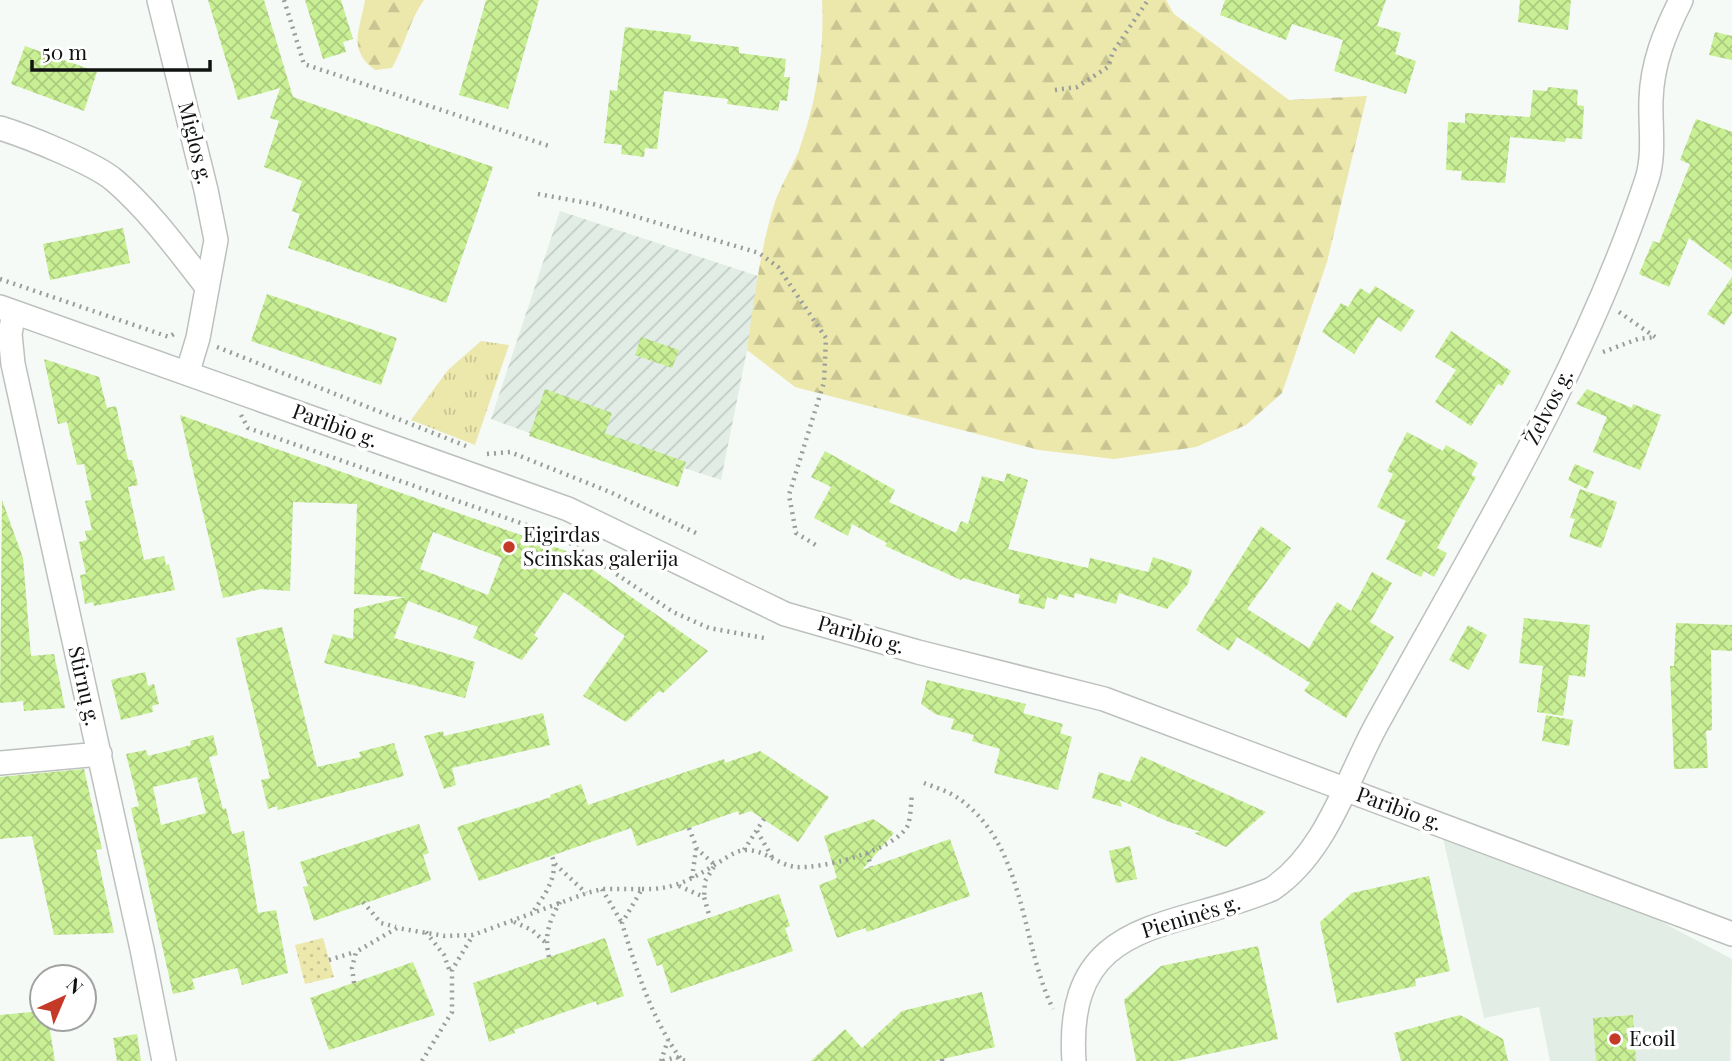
<svg xmlns="http://www.w3.org/2000/svg" width="1732" height="1061" viewBox="0 0 1732 1061" font-family="'Playfair Display',serif">
<style>
.built{fill:#e2eee5}
.industrial{fill:url(#industrial-furrows)}
.grass{fill:url(#grass-tufts)}
.forest{fill:url(#forest-firs)}
.park{fill:url(#park-dots)}
.building{fill:url(#building-cross-hatch);fill-rule:evenodd}
.lines{fill:none;stroke-linecap:round;stroke-linejoin:round}
.street-casing{stroke:#bdc1be;stroke-width:26}
.path{stroke:#9a9e9b;stroke-width:4.5;stroke-dasharray:2 5;stroke-linecap:butt}
.street{stroke:#fff;stroke-width:23}
.poi-dot{fill:#c53927;stroke:#fff;stroke-width:2.5}
.labels{text-anchor:middle;stroke-width:7;stroke-linejoin:round;paint-order:stroke}
.street-label{font-size:21px;fill:#111312;stroke:#fff}
.poi-label{font-size:21px;fill:#111312;stroke:#fff;text-anchor:start}
</style>
<defs>
<pattern id="industrial-furrows" width="10" height="10" patternUnits="userSpaceOnUse" patternTransform="scale(1.75)"><rect width="10" height="10" fill="#e2eee5"/><path d="M-1 1l2-2M0 10L10 0M9 11l2-2" fill="none" stroke="#c1cbc3"/></pattern>
<pattern id="grass-tufts" width="24" height="20" patternUnits="userSpaceOnUse" patternTransform="scale(1.75)"><rect width="24" height="20" fill="#ece7ab"/><path d="M3 7l-1-3M5 7V3M7 7l1-3M15 17l-1-3M17 17v-4M19 17l1-3" fill="none" stroke="#c9c592"/></pattern>
<pattern id="forest-firs" width="22" height="20" patternUnits="userSpaceOnUse" patternTransform="scale(1.75)"><rect width="22" height="20" fill="#ece7ab"/><path d="M5 1l3.5 6h-7zM16 11l3.5 6h-7z" fill="#c9c592"/></pattern>
<pattern id="park-dots" width="8" height="8" patternUnits="userSpaceOnUse" patternTransform="scale(1.75)"><rect width="8" height="8" fill="#ece7ab"/><path d="M2 2h.1M6 6h.1" fill="none" stroke="#c9c592" stroke-width="1.8" stroke-linecap="round"/></pattern>
<pattern id="building-cross-hatch" width="8" height="8" patternUnits="userSpaceOnUse" patternTransform="scale(1.75)"><rect width="8" height="8" fill="#c8ef94"/><path d="M0 0l8 8M0 8l8-8" fill="none" stroke="#abcc7f"/></pattern>
</defs>
<rect width="100%" height="100%" fill="#f5faf6"/>
<path class="built" d="M 1443,838 L 1605,892 L 1732,959 L 1730,1061 L 1550,1061 L 1539,1007 L 1484,1018 Z"/>
<path class="industrial" d="M 560,211 L 758,276 L 747,350 L 721,480 L 684,468 L 678,487 L 491,419 Z"/>
<path class="grass" d="M 481,341 L 509,345 L 475,445 L 411,420 L 448,370 Z"/>
<path class="forest" d="M 365,0 L 424,0 C 409,21 405,45 392,68 L 375,70 C 347,49 360,31 365,0 Z
M 822,0 L 1166,0 L 1174,14 L 1289,100 L 1367,96 L 1327,262 L 1282,393 L 1246,425 L 1196,447 L 1114,459 L 1039,450 L 795,387 L 747,350 C 754,300 760,249 775,202 C 781,185 791,169 798,153 C 816,104 825,52 822,0 Z"/>
<path class="park" d="M 323,938 L 334,977 L 305,984 L 295,945 Z"/>
<path class="building" d="M 208,0 L 264,0 L 293,97 L 493,167 L 446,303 L 288,248 L 300,214 L 292,211 L 302,181 L 264,167 L 279,121 L 270,118 L 280,88 L 238,100 Z
M 305,0 L 341,0 L 353,39 L 343,42 L 346,52 L 323,59 Z
M 486,0 L 539,0 L 508,109 L 459,95 Z
M 1225,0 L 1386,0 L 1377,26 L 1401,33 L 1395,54 L 1416,61 L 1406,94 L 1334,71 L 1343,40 L 1292,24 L 1286,40 L 1220,15 Z
M 1520,0 L 1571,0 L 1568,30 L 1518,22 Z
M 625,27 L 691,35 L 690,41 L 739,47 L 739,53 L 786,59 L 784,77 L 790,77 L 787,101 L 780,100 L 778,111 L 727,104 L 728,99 L 664,91 L 657,149 L 645,148 L 644,157 L 621,154 L 622,145 L 604,143 L 610,90 L 617,91 Z
M 1715,32 L 1732,36 L 1732,60 L 1709,55 Z
M 25,46 L 97,72 L 84,111 L 11,84 Z
M 1548,87 L 1578,90 L 1577,105 L 1584,106 L 1582,139 L 1566,138 L 1565,142 L 1510,137 L 1505,183 L 1461,180 L 1462,171 L 1446,170 L 1448,122 L 1465,123 L 1465,113 L 1530,117 L 1533,90 L 1547,91 Z
M 1696,119 L 1732,132 L 1732,270 L 1689,238 L 1669,287 L 1639,274 L 1653,241 L 1659,243 L 1690,164 L 1680,160 Z
M 123,228 L 130,263 L 50,280 L 43,244 Z
M 1732,277 L 1732,313 L 1724,325 L 1707,314 Z
M 1375,286 L 1415,311 L 1401,332 L 1378,317 L 1354,354 L 1322,332 L 1341,303 L 1348,307 L 1360,288 L 1370,294 Z
M 267,294 L 397,338 L 381,385 L 251,341 Z
M 1451,331 L 1511,371 L 1502,386 L 1498,384 L 1471,426 L 1435,402 L 1456,370 L 1435,357 Z
M 641,337 L 679,350 L 672,368 L 635,355 Z
M 44,359 L 99,377 L 107,408 L 116,406 L 128,460 L 132,460 L 138,485 L 128,487 L 144,560 L 164,556 L 166,565 L 169,564 L 175,590 L 94,606 L 93,602 L 85,604 L 80,575 L 86,574 L 79,542 L 87,540 L 85,531 L 92,530 L 85,501 L 92,500 L 84,464 L 77,465 L 67,422 L 58,424 Z
M 545,389 L 612,413 L 605,433 L 686,462 L 678,487 L 529,436 Z
M 1587,389 L 1632,408 L 1633,404 L 1661,415 L 1640,470 L 1593,452 L 1607,417 L 1576,404 Z
M 180,415 L 566,551 L 708,651 L 663,693 L 659,691 L 626,722 L 583,696 L 625,636 L 564,592 L 534,635 L 538,638 L 522,660 L 473,638 L 478,627 L 408,601 L 394,638 L 475,662 L 465,698 L 324,663 L 333,634 L 353,639 L 354,609 L 405,597 L 354,594 L 357,504 L 293,502 L 290,591 L 261,589 L 223,598 ZM 433,532 L 502,558 L 488,595 L 420,569 Z
M 1407,432 L 1443,451 L 1446,445 L 1478,463 L 1471,475 L 1476,477 L 1437,548 L 1447,553 L 1434,577 L 1424,571 L 1421,577 L 1386,559 L 1406,521 L 1377,507 L 1393,474 L 1387,471 Z
M 825,451 L 895,490 L 889,502 L 956,533 L 961,521 L 968,524 L 982,476 L 1004,482 L 1007,473 L 1028,480 L 1008,549 L 1088,568 L 1090,558 L 1148,572 L 1153,557 L 1192,570 L 1188,584 L 1167,609 L 1119,593 L 1116,604 L 1075,593 L 1074,598 L 1059,594 L 1057,600 L 1047,597 L 1044,609 L 1018,603 L 1020,595 L 963,578 L 961,580 L 885,546 L 887,543 L 852,524 L 848,536 L 814,518 L 831,487 L 811,477 Z
M 1575,464 L 1594,472 L 1587,489 L 1568,480 Z
M 1580,489 L 1617,502 L 1601,548 L 1569,537 L 1575,519 L 1570,518 Z
M 2,500 L 23,558 L 31,656 L 54,654 L 65,708 L 24,711 L 23,701 L 0,703 Z
M 1261,526 L 1291,548 L 1247,609 L 1309,648 L 1337,602 L 1351,611 L 1372,572 L 1392,583 L 1370,622 L 1394,637 L 1346,718 L 1304,691 L 1310,683 L 1237,637 L 1229,651 L 1196,630 Z
M 1524,618 L 1590,625 L 1585,677 L 1569,675 L 1563,716 L 1537,712 L 1543,666 L 1519,663 Z
M 1676,623 L 1732,625 L 1732,651 L 1711,650 L 1712,730 L 1706,731 L 1708,768 L 1674,769 L 1670,666 L 1674,666 Z
M 1468,625 L 1487,635 L 1469,670 L 1449,660 Z
M 282,627 L 317,767 L 361,757 L 359,752 L 394,743 L 404,776 L 278,810 L 277,806 L 268,809 L 261,780 L 270,778 L 236,638 Z
M 145,672 L 148,686 L 154,684 L 159,704 L 152,706 L 153,712 L 121,720 L 111,680 Z
M 927,680 L 1026,704 L 1023,713 L 1063,724 L 1060,733 L 1072,737 L 1058,790 L 994,773 L 1000,749 L 972,741 L 974,735 L 951,729 L 954,719 L 935,714 L 921,704 Z
M 543,713 L 550,745 L 452,768 L 456,785 L 444,789 L 424,736 L 443,731 L 444,736 Z
M 1546,715 L 1573,720 L 1569,746 L 1542,741 Z
M 213,735 L 218,755 L 209,757 L 223,809 L 226,808 L 232,834 L 244,831 L 258,913 L 276,910 L 288,973 L 242,985 L 237,968 L 192,979 L 195,989 L 173,994 L 131,808 L 139,806 L 126,754 L 146,750 L 148,756 L 191,745 L 190,741 ZM 197,777 L 206,813 L 161,825 L 153,787 Z
M 760,751 L 829,797 L 798,842 L 751,811 L 739,815 L 738,811 L 637,846 L 631,828 L 479,881 L 457,827 L 551,797 L 550,795 L 581,784 L 588,805 L 724,759 L 725,763 Z
M 1141,756 L 1266,812 L 1226,847 L 1194,833 L 1201,832 L 1169,822 L 1120,800 L 1122,807 L 1092,798 L 1099,772 L 1130,782 Z
M 84,769 L 102,849 L 96,850 L 114,933 L 54,935 L 32,836 L 0,839 L 0,777 Z
M 873,819 L 894,833 L 862,870 L 950,839 L 970,896 L 867,932 L 865,928 L 837,938 L 819,885 L 837,878 L 824,836 Z
M 419,824 L 429,853 L 423,855 L 431,880 L 314,921 L 303,887 L 308,886 L 300,862 Z
M 1130,846 L 1137,879 L 1116,883 L 1109,851 Z
M 1429,876 L 1450,971 L 1415,979 L 1416,986 L 1337,1003 L 1320,922 L 1352,893 Z
M 779,894 L 790,926 L 785,928 L 793,951 L 671,993 L 662,964 L 657,966 L 647,939 Z
M 605,938 L 624,996 L 597,1005 L 596,1001 L 514,1030 L 515,1033 L 489,1042 L 473,983 Z
M 1258,946 L 1278,1039 L 1176,1061 L 1136,1061 L 1124,1000 L 1161,966 Z
M 413,962 L 435,1015 L 329,1050 L 310,998 Z
M 982,992 L 995,1047 L 934,1061 L 811,1061 L 845,1029 L 862,1048 L 902,1011 Z
M 42,1011 L 42,1019 L 48,1019 L 55,1061 L 0,1061 L 0,1015 Z
M 1460,1015 L 1503,1039 L 1508,1061 L 1401,1061 L 1394,1033 Z
M 1633,1015 L 1636,1061 L 1596,1061 L 1593,1018 Z
M 137,1034 L 141,1061 L 117,1061 L 113,1038 Z"/>
<g class="lines">
<g class="street-casing">
<path id="street" d="M 159,0 L 206,190 L 216,240 L 198,338 L 188,371
M 0,128 C 26,136 94,163 114,180 C 150,211 178,250 207,287
M 0,307 L 568,509 L 785,614 L 918,652 L 1104,699 L 1732,934
M 14,312 L 10,334 L 13,364 L 142,949 L 164,1061
M 0,763 L 100,754
M 1074,1061 C 1064,915 1174,931 1272,889 C 1327,852 1347,778 1378,722 C 1475,546 1584,370 1647,179 C 1655,154 1650,125 1651,100 C 1652,63 1665,32 1681,0"/>
</g>
<path class="path" d="M 284,0 L 304,64 L 549,146
M 1055,90 L 1077,87 L 1108,67 L 1113,52 L 1148,0
M 538,194 L 593,204 L 759,253 L 778,267 L 826,338 L 824,382 L 789,495 L 796,533 L 819,547
M 0,279 L 169,337 L 177,332
M 1619,312 L 1655,337
M 217,347 L 466,446
M 1603,352 L 1638,339 L 1655,337
M 241,415 L 248,428 L 561,537 L 673,612 L 709,628 L 764,638
M 487,454 L 510,452 L 610,492 L 698,534
M 924,783 C 934,787 948,791 958,798 C 1026,845 1020,941 1053,1009
M 689,828 L 697,849 L 715,865 L 705,881 L 704,897
M 757,831 L 772,857
M 744,850 L 764,819
M 867,853 L 871,867
M 555,864 L 586,893
M 692,878 L 696,849
M 679,886 L 704,897 L 710,918
M 602,889 L 622,923
M 642,889 C 672,890 691,880 716,864 C 725,859 734,851 745,850 C 763,849 778,865 796,867 C 822,869 895,851 908,825 C 911,816 911,802 912,793
M 363,902 L 381,923 L 396,927
M 534,910 C 545,895 559,875 552,856
M 514,922 L 532,930 L 545,942
M 426,932 L 444,955 L 450,972
M 549,957 C 544,936 549,921 560,902
M 329,960 L 355,952
M 354,983 L 352,968 L 356,952 L 397,928 L 445,936 L 473,935 L 587,893 L 602,889 L 642,889 L 622,923 C 636,969 652,1020 681,1059
M 942,1059 L 942,1061
M 422,1061 L 452,1012 L 452,970 L 473,935
M 661,1061 L 668,1040
M 663,1061 L 676,1057 L 686,1061"/>
<use href="#street" class="street"/>
</g>
<g class="poi-dot">
<circle cx="509" cy="547" r="7"/>
<circle cx="1615" cy="1039" r="7"/>
</g>
<g class="labels">
<g class="street-label">
<text transform="translate(195 143) rotate(76)" y="7">Miglos g.</text>
<text transform="translate(1549 407) rotate(-63)" y="7">Želvos g.</text>
<text transform="translate(335 426) rotate(20)" y="7">Paribio g.</text>
<text transform="translate(861 635) rotate(16)" y="7">Paribio g.</text>
<text transform="translate(84 686) rotate(77)" y="7">Stirnų g.</text>
<text transform="translate(1399 809) rotate(20)" y="7">Paribio g.</text>
<text transform="translate(1191 917) rotate(-17)" y="7">Pieninės g.</text>
</g>
<g class="poi-label">
<text x="523" y="542">Eigirdas<tspan x="523" dy="24">Scinskas galerija</tspan></text>
<text x="1629" y="1046">Ecoil</text>
</g>
</g>
<g transform="translate(63 998) rotate(44)"><circle r="33" fill="#ffffff" stroke="#a0a1a0" stroke-width="2"/>
<path d="M0-5L12 26L0 18L-12 26Z" fill="#c53927"/>
<text y="-10" font-size="19" font-weight="bold" text-anchor="middle" fill="#111312">N</text>
</g>
<path d="M32 60v10h178v-10" fill="none" stroke="#111312" stroke-width="3.5"/>
<text x="42" y="60" font-size="21" fill="#111312" stroke="#ffffff" stroke-width="5" paint-order="stroke">50 m</text>
</svg>
